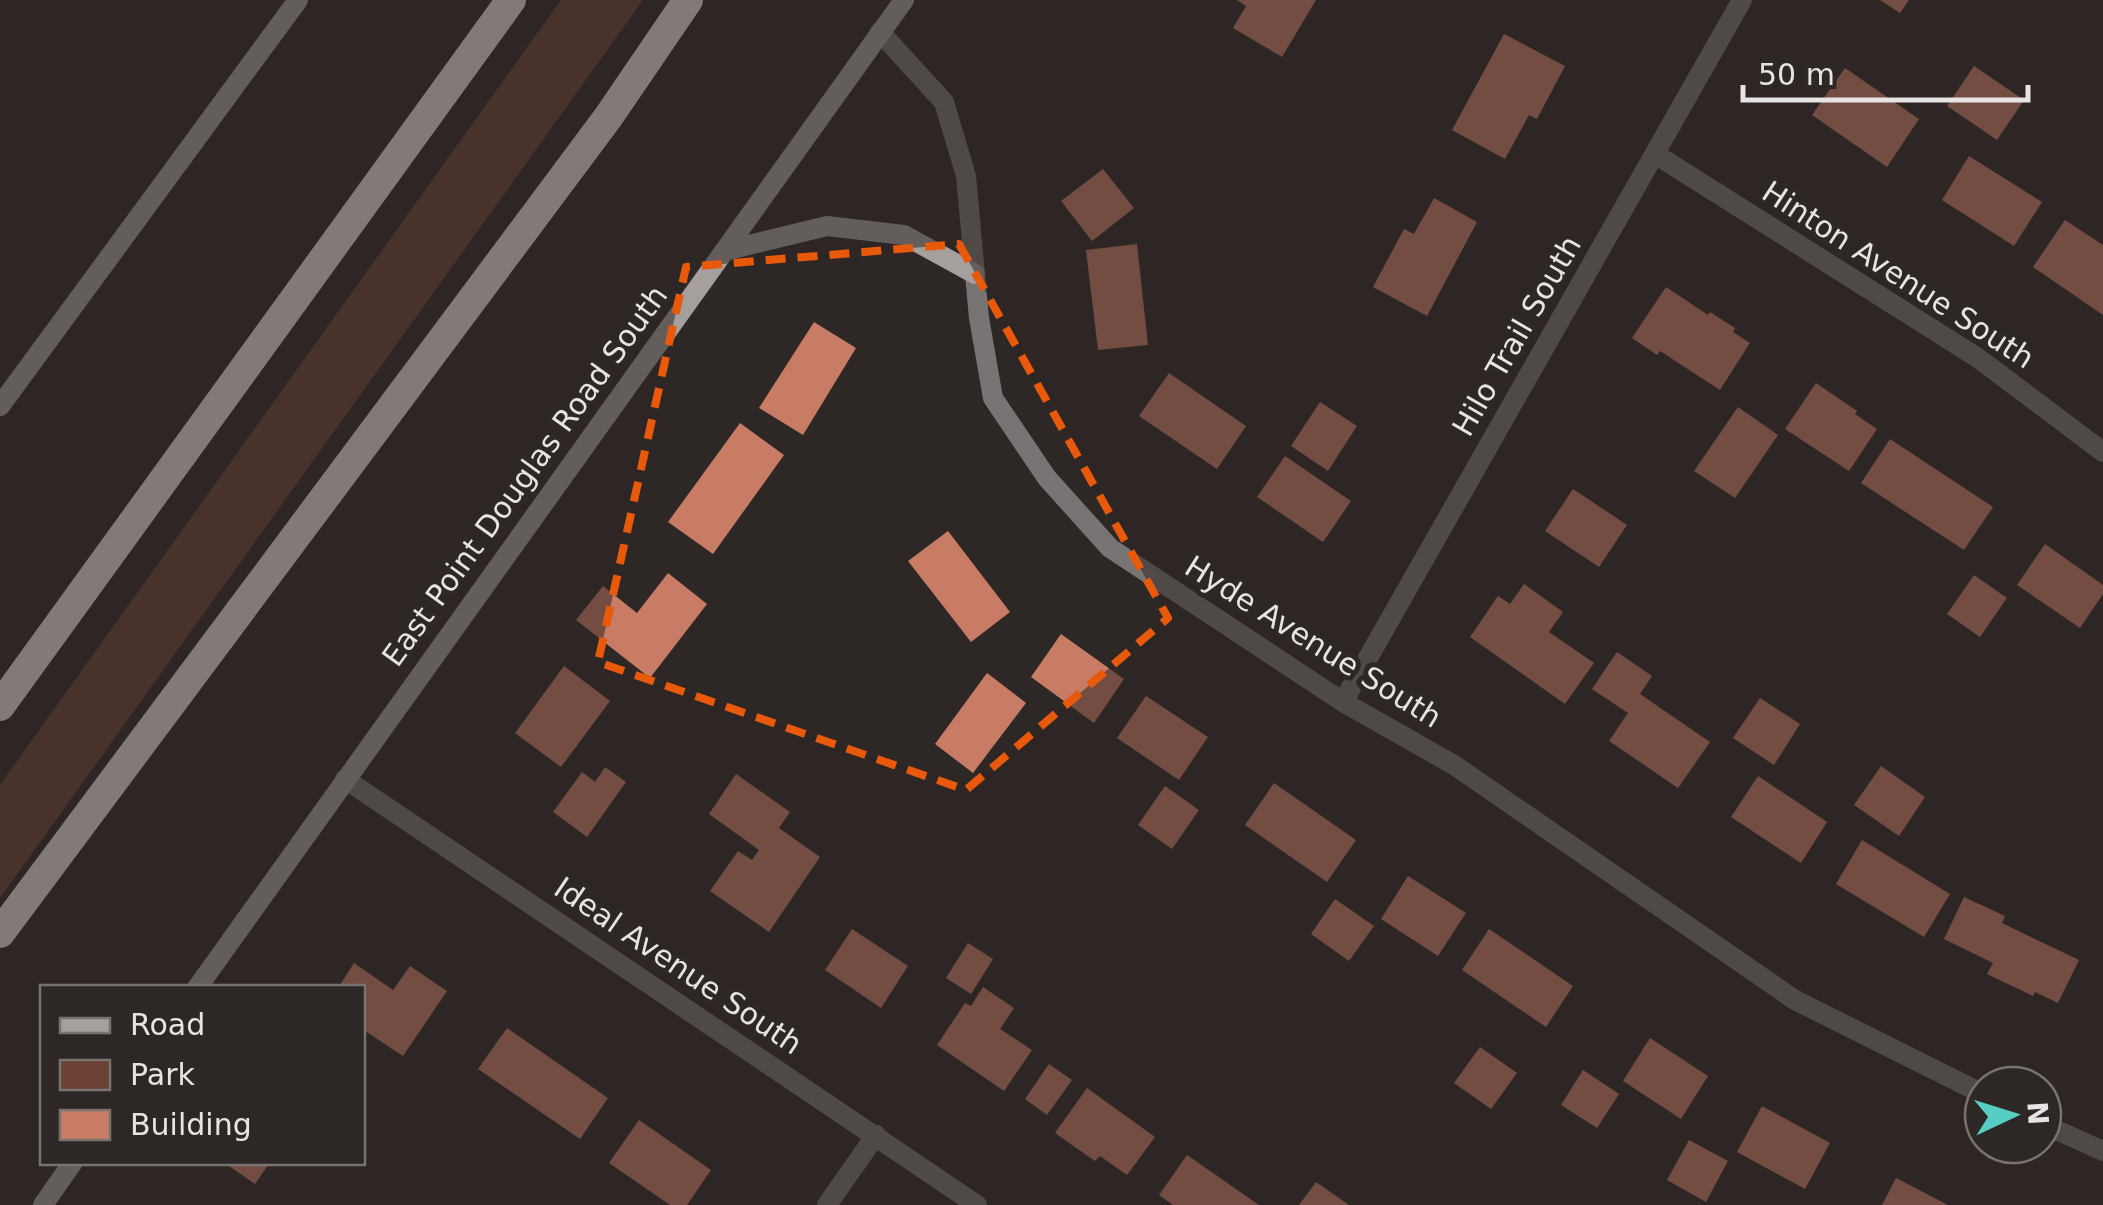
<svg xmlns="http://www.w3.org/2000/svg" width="2103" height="1205" viewBox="0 0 2103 1205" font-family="'DejaVu Sans',sans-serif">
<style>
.green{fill:#6b4135}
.building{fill:#c87c66}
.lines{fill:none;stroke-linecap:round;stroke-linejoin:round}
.street{stroke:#787473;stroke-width:20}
.secondary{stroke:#a59f9e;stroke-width:20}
.highway{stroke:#e8dfdc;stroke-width:30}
.marked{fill:none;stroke:#e8590c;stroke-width:8;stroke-dasharray:20 12;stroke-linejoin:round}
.labels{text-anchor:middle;stroke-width:10;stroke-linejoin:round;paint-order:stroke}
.street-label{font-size:30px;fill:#e8e4e3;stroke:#2d2725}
</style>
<rect width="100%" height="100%" fill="#2d2725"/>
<path class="green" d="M 561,0 L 643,0 L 0,898 L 0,785 Z"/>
<path class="building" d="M 1237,0 L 1316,0 L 1282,57 L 1233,28 L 1246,6 Z
M 1880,0 L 1909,0 L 1900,13 Z
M 1504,34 L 1565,66 L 1537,119 L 1529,115 L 1505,159 L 1452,130 Z
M 1974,66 L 2024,100 L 1997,140 L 1947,106 Z
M 1845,68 L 1919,119 L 1887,167 L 1812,115 Z
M 1969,156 L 2042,202 L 2014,246 L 1942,200 Z
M 1103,169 L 1134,208 L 1092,241 L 1061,201 Z
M 1434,198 L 1477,222 L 1427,316 L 1373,287 L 1404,229 L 1414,234 Z
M 2065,220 L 2103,245 L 2103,315 L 2033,267 Z
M 1137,244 L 1148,345 L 1098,350 L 1086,250 Z
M 1666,287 L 1708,315 L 1710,312 L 1735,328 L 1733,332 L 1750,343 L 1720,390 L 1660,351 L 1657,355 L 1632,338 Z
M 814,322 L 856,348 L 803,435 L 759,408 Z
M 1169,373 L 1246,426 L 1217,469 L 1139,416 Z
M 1816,383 L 1857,411 L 1855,414 L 1877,429 L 1849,471 L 1785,429 Z
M 1320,402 L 1357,426 L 1328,471 L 1291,446 Z
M 1738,407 L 1778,435 L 1735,498 L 1694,471 Z
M 740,423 L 784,455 L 713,554 L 668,522 Z
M 1890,439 L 1993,507 L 1964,550 L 1861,483 Z
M 1285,456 L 1351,501 L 1323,542 L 1257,497 Z
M 1573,489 L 1627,525 L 1599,567 L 1545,531 Z
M 948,531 L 1010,612 L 971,642 L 908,561 Z
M 2045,544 L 2103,585 L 2103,594 L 2080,628 L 2017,585 Z
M 668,573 L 707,604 L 650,678 L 576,620 L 603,586 L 637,613 Z
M 1974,575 L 2007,598 L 1980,637 L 1947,614 Z
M 1524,584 L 1563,612 L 1549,632 L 1594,663 L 1565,704 L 1470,637 L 1498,596 L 1510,604 Z
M 1061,634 L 1124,679 L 1094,723 L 1031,677 Z
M 1617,652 L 1652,676 L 1640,694 L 1710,742 L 1678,788 L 1609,741 L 1628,713 L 1592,689 Z
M 564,666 L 610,701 L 561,767 L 515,733 Z
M 987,673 L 1026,703 L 973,773 L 935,744 Z
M 1146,696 L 1208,737 L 1179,780 L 1117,738 Z
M 1760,698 L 1800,724 L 1774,765 L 1733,738 Z
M 1881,766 L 1925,797 L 1899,836 L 1854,805 Z
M 605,767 L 626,782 L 587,837 L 553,812 L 582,772 L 595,782 Z
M 736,774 L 790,812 L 779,828 L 820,857 L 769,932 L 710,891 L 738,851 L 752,860 L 759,850 L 709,814 Z
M 1758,776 L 1827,822 L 1801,863 L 1731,817 Z
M 1274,783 L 1356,840 L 1327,882 L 1245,825 Z
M 1165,786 L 1199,810 L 1172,849 L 1138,825 Z
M 1862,840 L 1950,894 L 1924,937 L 1836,884 Z
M 1408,876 L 1466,913 L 1438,956 L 1381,919 Z
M 1964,897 L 2005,916 L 2002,923 L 2079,960 L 2058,1003 L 2035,992 L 2033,996 L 1987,974 L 1993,963 L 1944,939 Z
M 1335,899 L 1374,926 L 1349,961 L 1311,934 Z
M 852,929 L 908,966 L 881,1008 L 825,970 Z
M 1489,929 L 1573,986 L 1546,1027 L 1462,970 Z
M 968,943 L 993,959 L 971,994 L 946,978 Z
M 354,963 L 393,990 L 410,966 L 447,991 L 403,1056 L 362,1029 L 362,988 L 338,988 Z
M 983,987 L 1014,1008 L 1000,1029 L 1032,1050 L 1004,1091 L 937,1045 L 965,1003 L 971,1006 Z
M 507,1028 L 608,1098 L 580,1139 L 478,1069 Z
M 1650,1038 L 1708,1076 L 1681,1119 L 1623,1081 Z
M 1480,1047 L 1517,1073 L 1491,1109 L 1454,1083 Z
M 1049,1064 L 1072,1080 L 1047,1115 L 1025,1099 Z
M 1583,1070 L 1619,1094 L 1597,1128 L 1561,1105 Z
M 1087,1088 L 1155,1137 L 1127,1175 L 1100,1156 L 1095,1161 L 1055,1133 Z
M 1762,1106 L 1830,1143 L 1805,1189 L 1737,1152 Z
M 639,1120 L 711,1170 L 687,1205 L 670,1205 L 609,1163 Z
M 1689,1140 L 1728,1161 L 1706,1202 L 1667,1180 Z
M 1187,1155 L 1259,1205 L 1173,1205 L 1159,1195 Z
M 223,1162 L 270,1162 L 255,1184 Z
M 1896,1178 L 1948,1205 L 1882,1205 Z
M 1316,1182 L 1349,1205 L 1299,1205 Z"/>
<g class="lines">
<path class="street" d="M 880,32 L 944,102 L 966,176 L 979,318 L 993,398 L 1047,478 L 1110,548 L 1343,702 L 1454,765 L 1795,1000 L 1983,1094
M 1655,154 L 1978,358 L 2103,452
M 1343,702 L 1742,0
M 345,779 L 977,1205
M 2043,1124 L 2103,1151
M 827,1205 L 876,1135"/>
<path class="secondary" d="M 724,251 L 827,226 L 904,235 L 975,274
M 0,406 L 298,0
M 197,988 L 904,0
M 43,1205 L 73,1162"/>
<path class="highway" d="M 0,706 L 511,0
M 0,933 L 609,116 L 688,0"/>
</g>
<path d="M0 0H2103V1205H0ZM 959,244 L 1168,618 L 966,790 L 598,662 L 686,267 Z" fill="#2d2725" fill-opacity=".55" fill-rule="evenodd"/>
<path class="marked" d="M 959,244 L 1168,618 L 966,790 L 598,662 L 686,267 Z"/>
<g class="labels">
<g class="street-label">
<text transform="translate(1898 275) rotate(33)" y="10">Hinton Avenue South</text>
<text transform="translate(1517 336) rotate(-60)" y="10">Hilo Trail South</text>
<text transform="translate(525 476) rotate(-54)" y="10">East Point Douglas Road South</text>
<text transform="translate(1313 642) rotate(32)" y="10">Hyde Avenue South</text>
<text transform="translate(678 966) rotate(34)" y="10">Ideal Avenue South</text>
</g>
</g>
<rect x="40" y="985" width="325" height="180" fill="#2d2725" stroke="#787371" stroke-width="2.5"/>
<rect x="60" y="1018" width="50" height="15" fill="#a59f9e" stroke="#787371" stroke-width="2.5"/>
<text x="130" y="1035" font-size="30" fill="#e8e4e3">Road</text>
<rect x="60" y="1060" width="50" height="30" fill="#6b4135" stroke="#787371" stroke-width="2.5"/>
<text x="130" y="1085" font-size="30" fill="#e8e4e3">Park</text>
<rect x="60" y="1110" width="50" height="30" fill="#c87c66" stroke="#787371" stroke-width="2.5"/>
<text x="130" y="1135" font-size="30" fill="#e8e4e3">Building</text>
<g transform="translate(2013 1115) rotate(86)"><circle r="48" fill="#2d2725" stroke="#787371" stroke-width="2.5"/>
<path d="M0-8L18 38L0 25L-18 38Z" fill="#56cec3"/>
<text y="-15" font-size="28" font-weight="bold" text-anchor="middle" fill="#e8e4e3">N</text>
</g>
<path d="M1743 85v15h285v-15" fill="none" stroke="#e8e4e3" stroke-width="5"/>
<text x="1758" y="85" font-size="30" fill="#e8e4e3" stroke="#2d2725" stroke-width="8" paint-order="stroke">50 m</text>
</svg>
